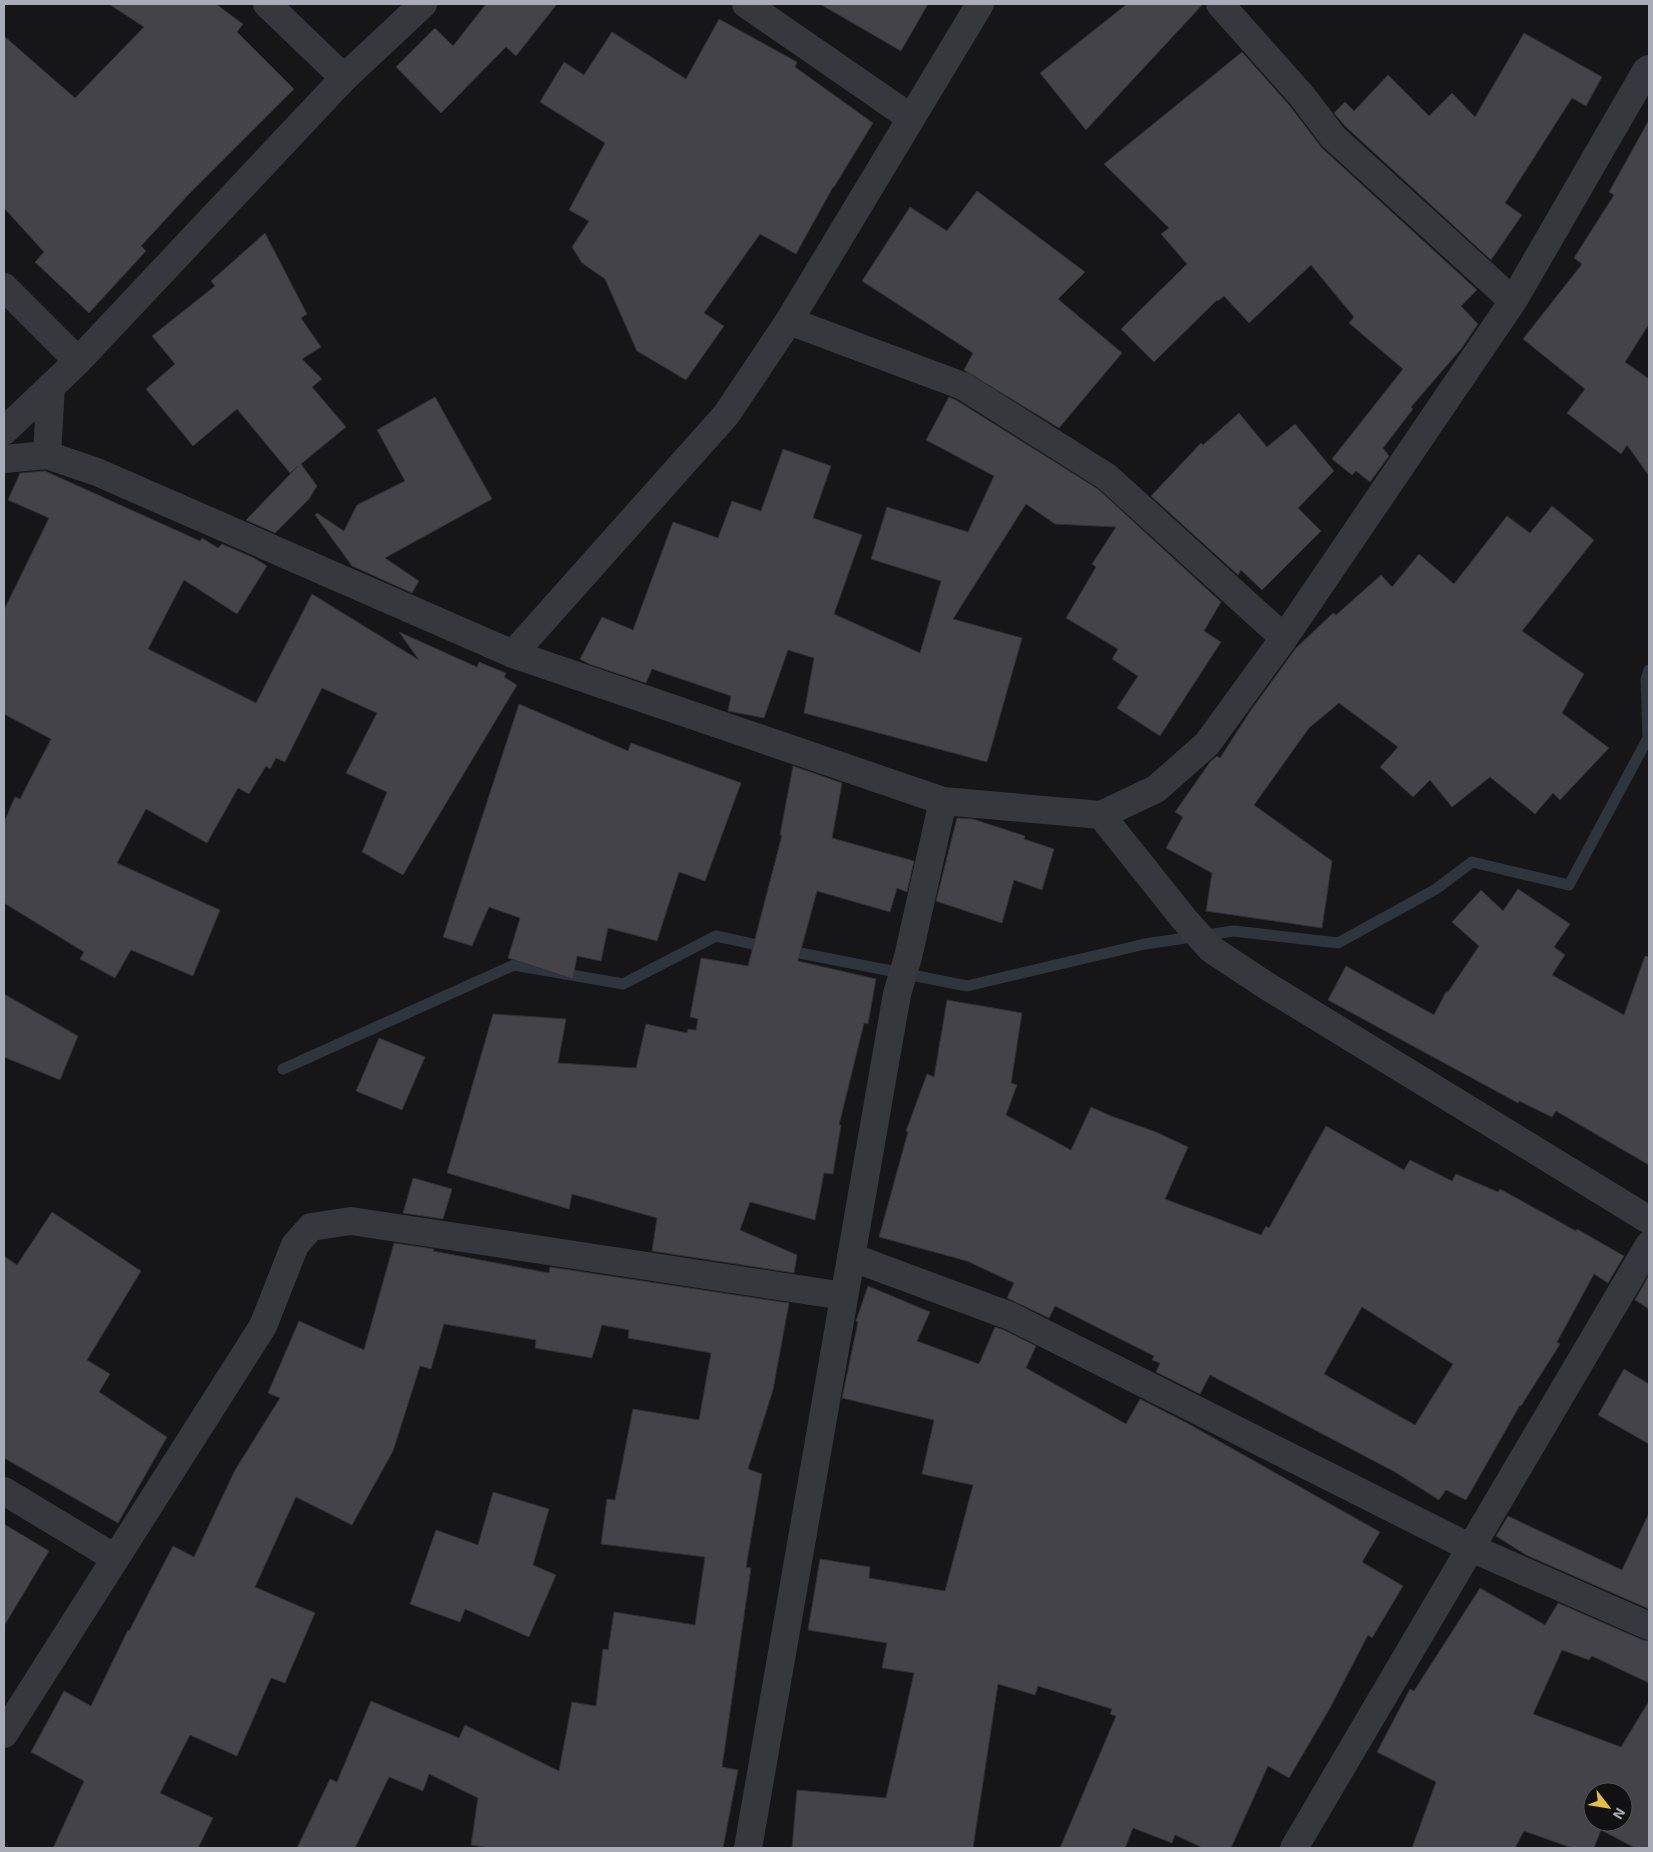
<svg xmlns="http://www.w3.org/2000/svg" width="1653" height="1852" viewBox="0 0 1653 1852" font-family="'Exo 2',sans-serif">
<style>
.lines{fill:none;stroke-linecap:round;stroke-linejoin:round}
.stream{stroke:#2f353d;stroke-width:11}
.building{fill:#434348;stroke:#313034;fill-rule:evenodd}
.minor{stroke:#37383d;stroke-width:28}
</style>
<rect width="100%" height="100%" fill="#161618"/>
<g class="lines">
<path class="stream" d="M 785,950 L 967,986 L 1145,944 L 1234,931 L 1338,943 L 1436,889 L 1472,862 L 1569,885 L 1648,738 L 1646,679 L 1649,670
M 283,1069 L 514,965 L 623,984 L 716,936 L 767,947"/>
</g>
<path class="building" d="M 109,4 L 216,4 L 243,24 L 237,32 L 294,89 L 189,194 L 141,246 L 146,251 L 89,313 L 35,262 L 44,252 L 4,208 L 4,36 L 75,98 L 144,27 Z
M 486,4 L 557,4 L 516,56 L 506,47 L 441,113 L 396,67 L 435,28 L 453,46 Z
M 820,4 L 928,4 L 901,51 Z
M 1127,4 L 1203,4 L 1086,130 L 1040,73 Z
M 719,19 L 797,62 L 795,67 L 873,123 L 834,187 L 833,187 L 796,254 L 760,234 L 704,313 L 724,326 L 686,380 L 637,351 L 605,279 L 582,263 L 572,247 L 589,221 L 569,210 L 605,143 L 540,102 L 564,62 L 584,75 L 612,32 L 686,79 Z
M 1524,33 L 1602,77 L 1586,106 L 1572,98 L 1505,203 L 1522,215 L 1491,260 L 1345,126 L 1334,113 L 1345,102 L 1354,111 L 1388,75 L 1429,116 L 1452,93 L 1475,117 Z
M 1242,52 L 1290,106 L 1322,148 L 1477,290 L 1461,306 L 1478,324 L 1461,349 L 1411,407 L 1413,409 L 1383,448 L 1389,456 L 1370,482 L 1356,471 L 1352,475 L 1332,459 L 1403,369 L 1349,323 L 1354,317 L 1311,265 L 1249,323 L 1224,296 L 1218,301 L 1217,300 L 1154,362 L 1121,329 L 1187,264 L 1161,234 L 1169,228 L 1104,164 Z
M 1649,120 L 1649,324 L 1625,362 L 1649,379 L 1649,476 L 1627,445 L 1621,454 L 1567,413 L 1585,389 L 1523,339 L 1582,264 L 1574,258 L 1614,195 L 1609,192 Z
M 977,191 L 1085,272 L 1058,299 L 1122,353 L 1059,428 L 964,370 L 973,353 L 862,281 L 910,207 L 947,231 Z
M 265,233 L 307,314 L 301,318 L 321,347 L 302,359 L 322,379 L 312,387 L 346,427 L 301,464 L 317,486 L 309,499 L 275,533 L 246,520 L 298,466 L 290,473 L 237,409 L 193,446 L 146,389 L 175,364 L 152,336 L 215,286 L 211,281 Z
M 435,397 L 492,499 L 385,558 L 419,581 L 412,593 L 352,566 L 315,515 L 317,513 L 344,531 L 357,505 L 405,481 L 377,430 Z
M 949,397 L 956,400 L 1098,489 L 1221,602 L 1204,631 L 1221,642 L 1160,736 L 1117,708 L 1138,676 L 1112,659 L 1118,649 L 1066,618 L 1096,567 L 1092,564 L 1116,527 L 1055,524 L 1026,504 L 953,619 L 1022,638 L 987,762 L 804,713 L 814,658 L 788,650 L 764,718 L 728,711 L 731,696 L 652,669 L 646,683 L 589,664 L 580,659 L 602,617 L 633,630 L 673,522 L 718,538 L 732,501 L 761,511 L 783,449 L 831,466 L 813,518 L 862,535 L 834,614 L 920,653 L 941,581 L 871,559 L 887,507 L 968,532 L 994,476 L 926,440 Z
M 1239,413 L 1267,447 L 1295,424 L 1334,471 L 1298,508 L 1321,531 L 1262,590 L 1241,570 L 1238,575 L 1151,496 L 1201,443 L 1203,445 Z
M 45,471 L 200,541 L 202,538 L 218,548 L 222,544 L 254,558 L 267,566 L 237,614 L 184,580 L 148,649 L 256,703 L 312,594 L 419,660 L 399,632 L 477,667 L 479,662 L 506,673 L 504,677 L 517,685 L 403,875 L 362,852 L 387,792 L 346,773 L 377,713 L 322,688 L 285,762 L 276,758 L 270,769 L 266,766 L 249,794 L 238,788 L 207,843 L 146,809 L 117,863 L 220,910 L 193,976 L 131,950 L 115,978 L 80,959 L 84,952 L 4,903 L 4,822 L 15,797 L 20,799 L 51,739 L 4,714 L 4,610 L 49,518 L 8,500 L 20,473 Z
M 1552,506 L 1594,540 L 1522,631 L 1584,674 L 1562,713 L 1609,748 L 1560,800 L 1553,793 L 1535,814 L 1490,777 L 1452,807 L 1430,780 L 1413,797 L 1380,767 L 1398,747 L 1339,703 L 1309,728 L 1254,805 L 1332,861 L 1322,928 L 1206,911 L 1212,873 L 1166,848 L 1183,817 L 1175,812 L 1210,762 L 1217,756 L 1220,758 L 1251,710 L 1296,648 L 1333,613 L 1336,615 L 1381,575 L 1392,587 L 1419,554 L 1454,584 L 1507,516 L 1530,533 Z
M 519,704 L 628,751 L 631,743 L 741,783 L 705,881 L 679,872 L 657,941 L 608,928 L 601,961 L 577,956 L 573,979 L 508,958 L 520,918 L 489,907 L 472,946 L 443,937 Z
M 793,766 L 842,783 L 832,838 L 914,861 L 907,892 L 897,888 L 890,912 L 817,891 L 798,961 L 876,979 L 868,1024 L 864,1023 L 839,1125 L 841,1125 L 833,1174 L 824,1173 L 815,1220 L 750,1202 L 740,1230 L 797,1255 L 794,1273 L 652,1251 L 657,1218 L 572,1194 L 569,1209 L 447,1173 L 493,1014 L 566,1019 L 558,1063 L 636,1068 L 646,1024 L 687,1033 L 688,1029 L 696,1030 L 698,1019 L 690,1017 L 701,958 L 748,966 L 782,835 L 780,835 Z
M 957,818 L 973,819 L 1025,836 L 1024,839 L 1054,849 L 1042,890 L 1014,880 L 1002,923 L 936,901 Z
M 1518,889 L 1570,924 L 1554,947 L 1565,955 L 1552,975 L 1624,1015 L 1645,956 L 1649,957 L 1649,1165 L 1556,1111 L 1552,1117 L 1519,1101 L 1518,1103 L 1328,1000 L 1346,966 L 1434,1015 L 1446,992 L 1448,992 L 1479,946 L 1452,922 L 1481,890 L 1503,911 Z
M 4,994 L 78,1036 L 60,1080 L 4,1057 Z
M 947,1000 L 1022,1013 L 1011,1083 L 1017,1085 L 1006,1115 L 1071,1150 L 1091,1107 L 1111,1116 L 1156,1132 L 1188,1147 L 1165,1199 L 1261,1235 L 1266,1226 L 1269,1228 L 1326,1126 L 1404,1170 L 1410,1160 L 1452,1181 L 1456,1174 L 1498,1192 L 1500,1189 L 1576,1231 L 1577,1229 L 1624,1256 L 1608,1283 L 1594,1274 L 1557,1342 L 1560,1344 L 1521,1406 L 1520,1405 L 1466,1500 L 1446,1490 L 1439,1500 L 1395,1472 L 1210,1375 L 1200,1394 L 1156,1372 L 1160,1363 L 1152,1360 L 1154,1356 L 1055,1306 L 1049,1318 L 1007,1298 L 1014,1283 L 967,1261 L 879,1237 L 908,1132 L 906,1131 L 927,1074 L 934,1077 ZM 1362,1307 L 1453,1364 L 1415,1425 L 1324,1374 Z
M 379,1038 L 425,1057 L 402,1110 L 356,1091 Z
M 413,1178 L 452,1189 L 443,1219 L 403,1213 Z
M 52,1212 L 141,1271 L 87,1360 L 110,1374 L 99,1392 L 167,1437 L 118,1523 L 4,1458 L 4,1256 L 17,1265 Z
M 394,1243 L 434,1249 L 433,1251 L 549,1273 L 550,1267 L 789,1303 L 773,1390 L 748,1469 L 762,1474 L 746,1567 L 751,1568 L 722,1767 L 738,1770 L 723,1848 L 492,1848 L 471,1845 L 478,1798 L 429,1774 L 423,1791 L 389,1777 L 355,1848 L 297,1848 L 330,1779 L 337,1782 L 371,1701 L 459,1738 L 465,1725 L 559,1771 L 572,1702 L 596,1706 L 603,1649 L 608,1650 L 614,1612 L 695,1625 L 705,1557 L 601,1544 L 607,1499 L 615,1500 L 633,1409 L 699,1420 L 711,1353 L 628,1338 L 629,1330 L 602,1325 L 592,1358 L 535,1348 L 536,1340 L 444,1324 L 431,1369 L 420,1366 L 393,1451 L 352,1525 L 296,1497 L 255,1587 L 315,1613 L 285,1683 L 271,1678 L 237,1756 L 190,1735 L 160,1793 L 213,1818 L 198,1848 L 53,1848 L 84,1781 L 31,1752 L 64,1691 L 91,1706 L 128,1630 L 129,1631 L 173,1546 L 194,1557 L 235,1470 L 280,1398 L 268,1393 L 299,1321 L 364,1350 Z
M 1649,1275 L 1649,1309 L 1635,1300 Z
M 868,1286 L 930,1312 L 917,1341 L 979,1364 L 995,1327 L 1004,1330 L 1036,1346 L 1026,1368 L 1126,1424 L 1140,1399 L 1187,1423 L 1380,1532 L 1362,1562 L 1403,1586 L 1372,1638 L 1368,1635 L 1330,1708 L 1289,1778 L 1268,1766 L 1231,1848 L 1203,1848 L 1175,1835 L 1172,1843 L 1133,1828 L 1125,1848 L 1060,1848 L 1116,1716 L 1110,1714 L 1112,1709 L 1038,1686 L 1035,1695 L 998,1684 L 973,1848 L 792,1848 L 797,1790 L 886,1798 L 914,1673 L 882,1668 L 887,1643 L 808,1630 L 820,1559 L 870,1567 L 869,1578 L 945,1591 L 973,1485 L 922,1474 L 934,1420 L 842,1398 L 858,1322 L 856,1321 Z
M 1624,1369 L 1649,1384 L 1649,1444 L 1598,1415 Z
M 493,1492 L 549,1509 L 533,1565 L 556,1575 L 529,1637 L 465,1609 L 460,1622 L 410,1604 L 436,1530 L 478,1545 Z
M 1649,1513 L 1649,1609 L 1526,1555 L 1496,1536 L 1508,1516 L 1622,1570 Z
M 4,1524 L 49,1551 L 4,1626 Z
M 1480,1588 L 1545,1625 L 1558,1603 L 1643,1640 L 1649,1641 L 1649,1683 L 1592,1656 L 1589,1660 L 1562,1650 L 1533,1714 L 1621,1747 L 1649,1701 L 1649,1848 L 1635,1848 L 1601,1830 L 1594,1848 L 1572,1848 L 1524,1831 L 1515,1848 L 1412,1848 L 1436,1782 L 1377,1752 L 1410,1689 L 1414,1691 ZM 1593,1792 L 1623,1792 L 1623,1822 L 1593,1822 Z"/>
<g class="lines">
<path class="minor" d="M 267,4 L 344,78
M 746,4 L 911,118
M 1220,4 L 1302,96 L 1333,137 L 1513,301
M 4,287 L 78,361
M 789,321 L 963,386 L 1107,477 L 1284,638
M 4,431 L 78,361 L 344,78 L 423,4
M 47,455 L 51,386
M 4,459 L 47,455 L 97,472 L 513,654 L 943,801 L 1101,815 L 1156,789 L 1207,744 L 1284,638 L 1513,301 L 1646,71 L 1649,69
M 513,654 L 726,415 L 789,321 L 980,4
M 1101,815 L 1184,919 L 1211,949 L 1267,986 L 1649,1220
M 851,1257 L 1010,1316 L 1471,1548 L 1649,1626
M 4,1491 L 115,1558
M 4,1734 L 263,1326 L 295,1245 L 311,1227 L 351,1221 L 844,1296
M 748,1848 L 897,994 L 908,957 L 943,801
M 1294,1848 L 1649,1245"/>
</g>
<rect width="1653" height="1852" fill="none" stroke="#a9acb7" stroke-width="10"/>
<g transform="translate(1608 1807) rotate(121)"><circle r="24" fill="#111113" stroke="#4e4f55"/>
<path d="M0-4L9 19L0 12L-9 19Z" fill="#e6bd40"/>
<text y="-8" font-size="14" font-weight="bold" text-anchor="middle" fill="#a9acb7">N</text>
</g>
</svg>
